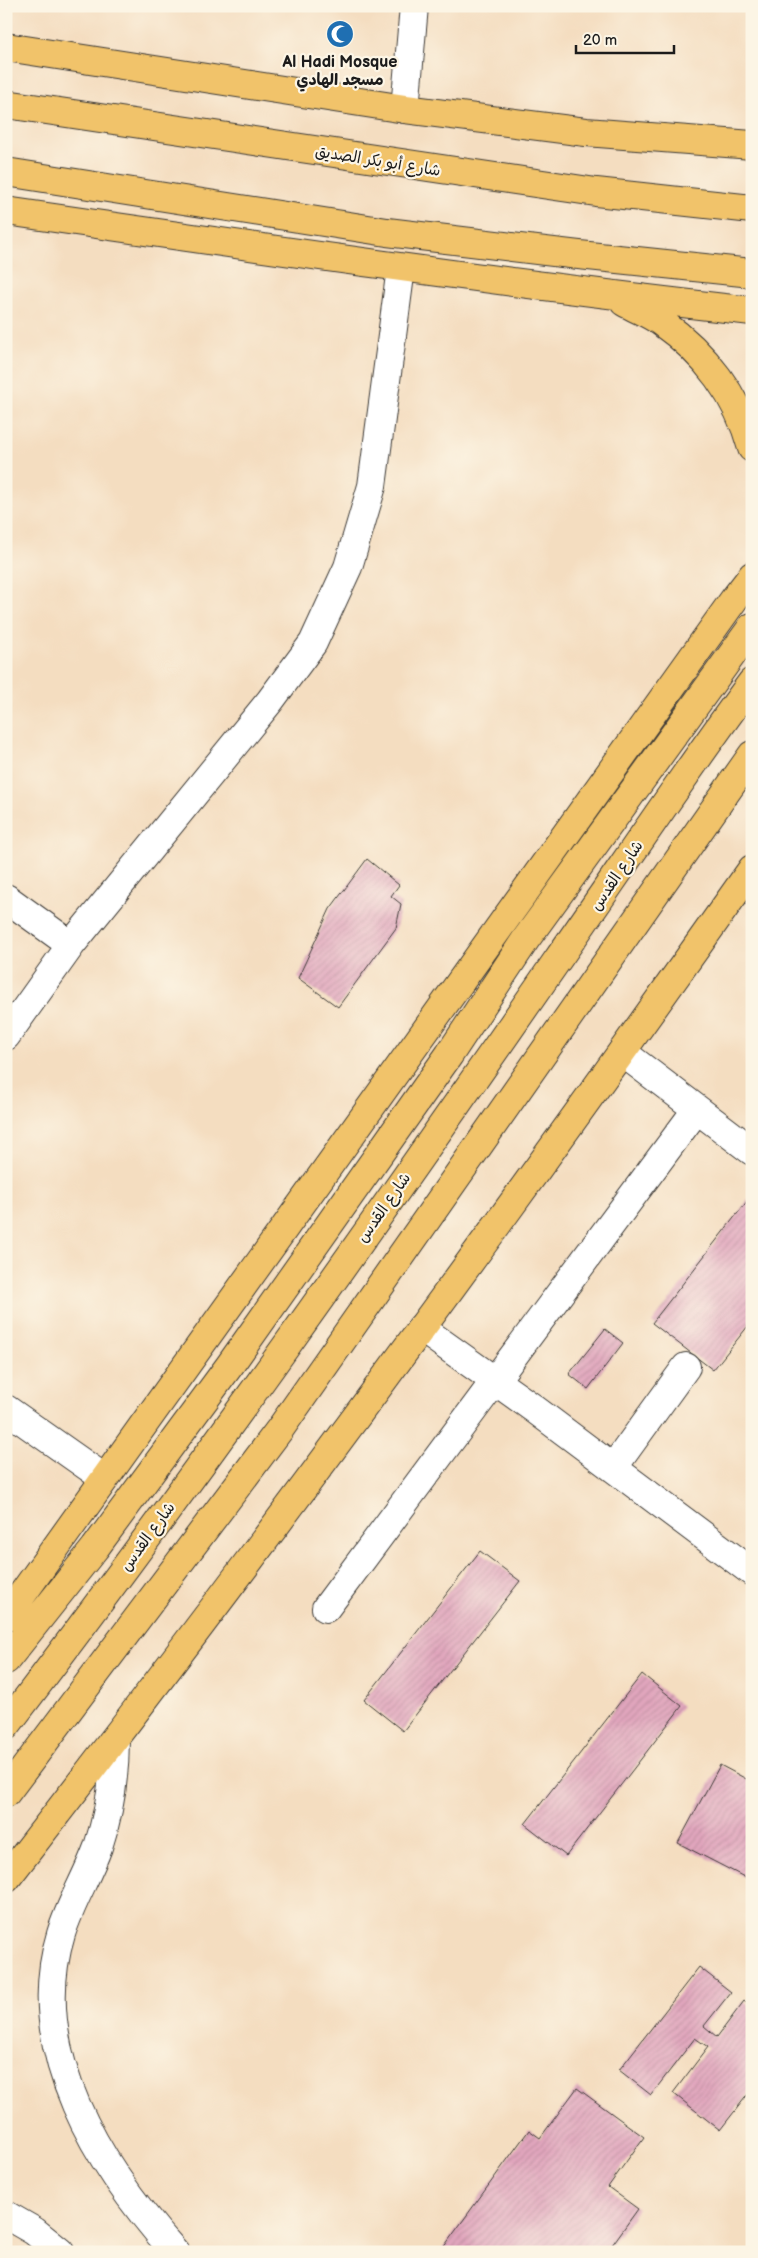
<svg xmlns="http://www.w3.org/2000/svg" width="758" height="2258" viewBox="0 0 758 2258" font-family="'Balsamiq Sans','Playpen Sans Arabic',sans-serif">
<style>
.building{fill:url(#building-hatch)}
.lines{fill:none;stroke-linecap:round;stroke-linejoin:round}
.minor-casing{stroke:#3c3935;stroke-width:30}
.major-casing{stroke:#3c3935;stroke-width:30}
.highway-casing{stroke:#3c3935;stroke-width:30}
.minor{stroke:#fff;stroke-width:28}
.major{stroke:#f1c36a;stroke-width:28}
.highway{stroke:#f1c36a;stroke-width:28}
.labels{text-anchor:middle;stroke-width:4.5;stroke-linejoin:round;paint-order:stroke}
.poi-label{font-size:16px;font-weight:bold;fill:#1c1c1c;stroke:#fcf5e5}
.street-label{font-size:16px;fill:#1c1c1c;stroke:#fcf5e5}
</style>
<defs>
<pattern id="building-hatch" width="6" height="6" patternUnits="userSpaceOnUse" patternTransform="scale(1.25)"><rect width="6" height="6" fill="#e1a6bd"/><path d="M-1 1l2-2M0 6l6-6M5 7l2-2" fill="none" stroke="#c08ea2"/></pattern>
</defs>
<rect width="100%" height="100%" fill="#fcf5e5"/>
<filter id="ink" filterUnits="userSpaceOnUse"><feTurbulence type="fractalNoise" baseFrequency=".02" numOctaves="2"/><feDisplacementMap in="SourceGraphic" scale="10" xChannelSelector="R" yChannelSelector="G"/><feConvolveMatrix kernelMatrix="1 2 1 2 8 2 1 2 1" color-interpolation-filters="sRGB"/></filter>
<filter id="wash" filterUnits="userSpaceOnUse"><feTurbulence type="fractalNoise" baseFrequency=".0096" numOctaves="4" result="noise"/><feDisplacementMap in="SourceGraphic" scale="20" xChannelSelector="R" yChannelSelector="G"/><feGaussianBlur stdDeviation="1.12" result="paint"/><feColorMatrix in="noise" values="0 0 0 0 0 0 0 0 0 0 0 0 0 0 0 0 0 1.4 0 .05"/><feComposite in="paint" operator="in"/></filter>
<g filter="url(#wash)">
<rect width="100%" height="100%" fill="#f4ddc0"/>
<g id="blocks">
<path class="building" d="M 367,859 L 399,885 L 391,896 L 401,904 L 396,928 L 338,1007 L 298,978 L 330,909 Z
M 748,1200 L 752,1203 L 752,1321 L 713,1370 L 652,1323 Z
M 605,1329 L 623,1343 L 588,1389 L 569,1374 Z
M 480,1551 L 520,1581 L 403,1731 L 364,1700 Z
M 642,1674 L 682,1706 L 566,1856 L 525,1824 Z
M 720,1765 L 752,1782 L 752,1881 L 678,1843 Z
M 699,1967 L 731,1992 L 704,2026 L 717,2037 L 744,2001 L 752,2007 L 752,2089 L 720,2130 L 673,2093 L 708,2047 L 695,2038 L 651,2095 L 619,2070 Z
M 577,2088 L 644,2137 L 608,2187 L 638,2209 L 607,2252 L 440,2252 L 529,2130 L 540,2138 Z"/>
</g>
</g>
<g filter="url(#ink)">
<use href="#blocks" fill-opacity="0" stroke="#3c3935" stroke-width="1"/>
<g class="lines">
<g class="minor-casing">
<path id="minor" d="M 405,109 L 414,6
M 6,898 L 71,945
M 6,1036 L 71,945 L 270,701 L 313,643 L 348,567 L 372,486 L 401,268
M 622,1052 L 752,1151
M 421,1328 L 533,1408 L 752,1572
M 6,1409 L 104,1478
M 613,1468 L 686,1367
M 326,1608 L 697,1109
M 115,1739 C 115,1776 110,1811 98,1847 C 87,1877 70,1904 61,1934 C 25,2051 100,2168 175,2252
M 6,2215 L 34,2231 L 60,2252"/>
</g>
<g class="major-casing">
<path id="major" d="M 6,47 L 405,109 L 586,132 L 752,145
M 6,211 C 254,247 502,283 752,311
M 624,302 C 636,309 650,314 661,322 C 705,353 738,396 752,448
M 6,1617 L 735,598 L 752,576
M 6,1660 L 95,1548 L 230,1365 L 449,1055 L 526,939 L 752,627
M 6,1879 C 263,1549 510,1211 752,869"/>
</g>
<g class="highway-casing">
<path id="highway" d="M 6,104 L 596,192 L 752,209
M 6,172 L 387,232 L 579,255 L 752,273
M 6,1726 C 197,1476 377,1220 556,962 C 621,869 684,774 752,682
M 6,1793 L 280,1429 L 752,755"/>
</g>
<use href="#minor" class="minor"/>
<use href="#major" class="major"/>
<use href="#highway" class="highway"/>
</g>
</g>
<defs>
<g id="mosque-disc" transform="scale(1.4375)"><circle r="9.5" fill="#1f6fb2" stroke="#fcf5e5"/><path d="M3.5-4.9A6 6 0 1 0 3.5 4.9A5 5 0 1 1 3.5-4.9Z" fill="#fff"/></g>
</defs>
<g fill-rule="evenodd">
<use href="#mosque-disc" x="340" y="34"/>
</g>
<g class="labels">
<g class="poi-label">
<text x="340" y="67">Al Hadi Mosque<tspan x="340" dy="18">مسجد الهادي</tspan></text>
</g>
<g class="street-label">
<text transform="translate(378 160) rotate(9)" y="6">شارع أبو بكر الصديق</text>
<text transform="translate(616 875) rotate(-56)" y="6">شارع القدس</text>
<text transform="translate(383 1207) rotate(-55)" y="6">شارع القدس</text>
<text transform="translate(147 1536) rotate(-54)" y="6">شارع القدس</text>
</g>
</g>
<rect width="758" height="2258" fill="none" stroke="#fcf5e5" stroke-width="25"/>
<path d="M576 45v8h98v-8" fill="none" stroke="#1c1c1c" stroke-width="2.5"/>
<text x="583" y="45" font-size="15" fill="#1c1c1c" stroke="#fcf5e5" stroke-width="4" paint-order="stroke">20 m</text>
</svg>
